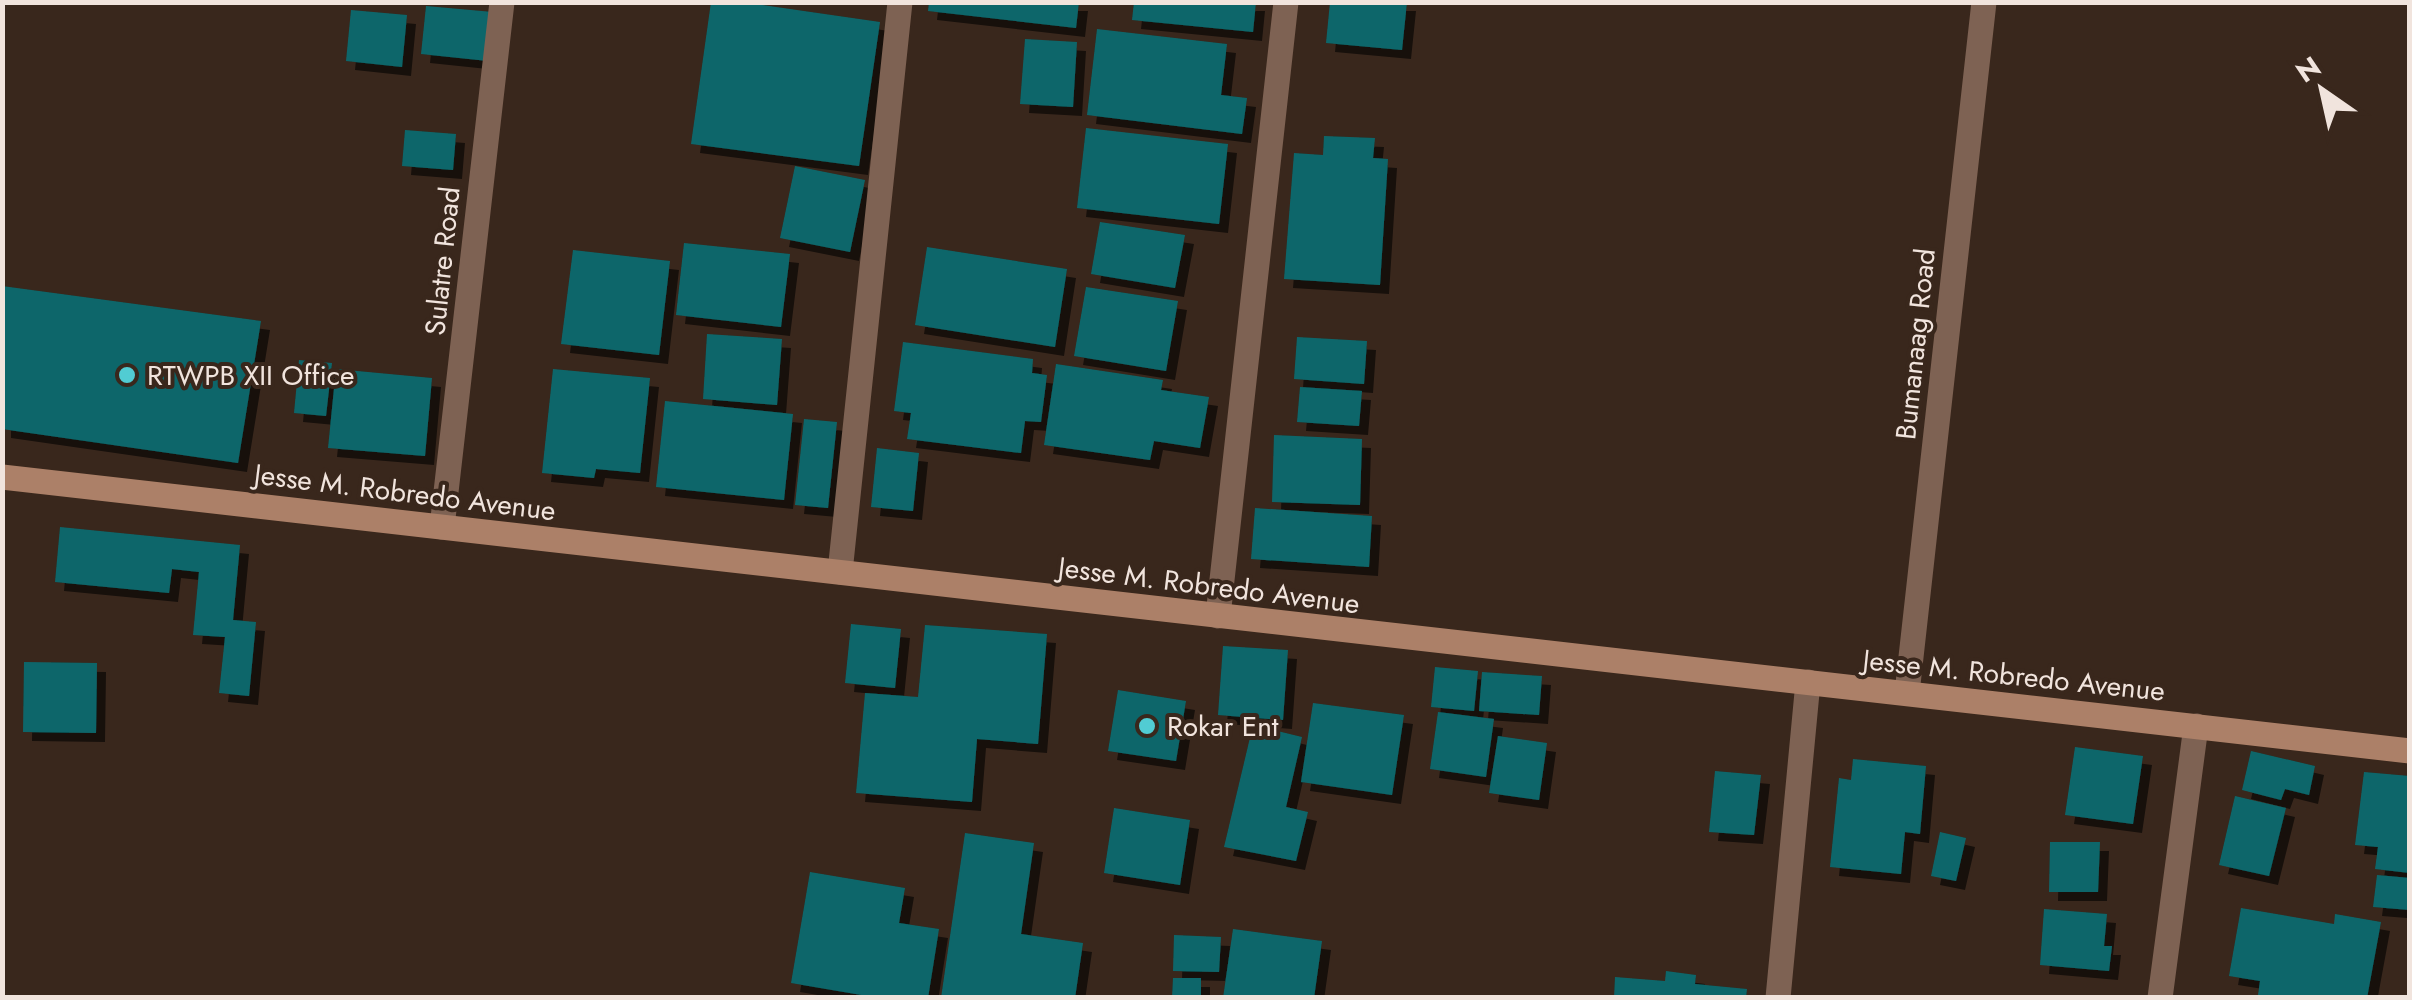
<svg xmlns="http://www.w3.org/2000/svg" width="2412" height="1000" viewBox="0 0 2412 1000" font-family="Jost,sans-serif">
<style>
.building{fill:#0b666a;filter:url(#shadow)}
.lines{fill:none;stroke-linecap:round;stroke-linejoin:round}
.street{stroke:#7e6253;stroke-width:25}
.secondary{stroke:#ac8068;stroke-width:25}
.poi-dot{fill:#51ccd3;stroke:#39271c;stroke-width:4}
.labels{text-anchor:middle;stroke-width:8;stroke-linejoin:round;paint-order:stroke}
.street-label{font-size:28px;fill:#f1e4dd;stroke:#39271c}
.poi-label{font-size:28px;fill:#f1e4dd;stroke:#39271c;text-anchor:start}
</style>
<defs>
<filter id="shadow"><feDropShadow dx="9" dy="9" stdDeviation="0" flood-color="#0009"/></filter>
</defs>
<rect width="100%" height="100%" fill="#39271c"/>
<path class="building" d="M 711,2 L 741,2 L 880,22 L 859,166 L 691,144 Z
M 929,2 L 1079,2 L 1076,28 L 928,11 Z
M 1134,2 L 1256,2 L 1253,32 L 1132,20 Z
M 1330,2 L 1407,2 L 1402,50 L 1326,43 Z
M 426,6 L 493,12 L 488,61 L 421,54 Z
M 351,10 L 407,15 L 402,67 L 346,61 Z
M 1097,29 L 1227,44 L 1221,95 L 1247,98 L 1242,134 L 1087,115 Z
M 1025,39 L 1077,42 L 1073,107 L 1020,104 Z
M 1086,128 L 1228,144 L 1219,224 L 1077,208 Z
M 405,130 L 456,134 L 453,170 L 402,166 Z
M 1324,136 L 1375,138 L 1373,158 L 1388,159 L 1380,285 L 1284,279 L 1294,153 L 1323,155 Z
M 795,166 L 865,180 L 850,252 L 780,238 Z
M 1100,222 L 1185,235 L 1175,288 L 1091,274 Z
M 684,243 L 790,254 L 781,327 L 676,315 Z
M 927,247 L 1067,269 L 1055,347 L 915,325 Z
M 573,250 L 670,261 L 659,355 L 561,344 Z
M 2,286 L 261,321 L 238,463 L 2,429 Z
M 1086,287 L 1178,301 L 1166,371 L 1074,356 Z
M 707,334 L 782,339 L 777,405 L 703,399 Z
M 1297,337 L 1367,341 L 1364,384 L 1294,379 Z
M 903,342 L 1033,359 L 1032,373 L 1047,375 L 1041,422 L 1025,421 L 1021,453 L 907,439 L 911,413 L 894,411 Z
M 299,360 L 332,363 L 326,416 L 294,413 Z
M 1056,364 L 1163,380 L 1161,390 L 1209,397 L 1200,448 L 1154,441 L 1150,460 L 1044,445 Z
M 336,369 L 432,378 L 425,456 L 328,448 Z
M 553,369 L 650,378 L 640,473 L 596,469 L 594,478 L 542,473 Z
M 1300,387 L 1362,391 L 1359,426 L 1297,422 Z
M 665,401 L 793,414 L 784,500 L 656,487 Z
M 804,419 L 837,422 L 828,508 L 795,505 Z
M 1274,435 L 1362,439 L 1360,505 L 1272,502 Z
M 877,448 L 919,453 L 913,511 L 871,507 Z
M 1255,508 L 1372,516 L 1369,567 L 1251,559 Z
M 60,527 L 240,545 L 233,620 L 256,622 L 249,696 L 219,693 L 225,637 L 193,635 L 199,572 L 172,569 L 169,593 L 55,582 Z
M 851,624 L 901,629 L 895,688 L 845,683 Z
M 925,625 L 1047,634 L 1038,744 L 977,739 L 972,802 L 856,793 L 865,693 L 918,697 Z
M 1223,646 L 1288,650 L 1283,720 L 1218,715 Z
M 24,662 L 97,663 L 96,733 L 23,732 Z
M 1435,667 L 1478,671 L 1474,711 L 1431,707 Z
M 1482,672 L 1542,676 L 1539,715 L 1479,711 Z
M 1118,690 L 1186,701 L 1176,761 L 1108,751 Z
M 1313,703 L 1404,715 L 1392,795 L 1301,782 Z
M 1438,712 L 1494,719 L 1486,777 L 1430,769 Z
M 1253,725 L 1302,737 L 1286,807 L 1308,812 L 1296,861 L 1224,847 Z
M 1498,736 L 1547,743 L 1539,800 L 1489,793 Z
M 2075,747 L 2143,756 L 2133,824 L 2065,815 Z
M 2251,751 L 2315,766 L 2309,795 L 2285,789 L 2281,800 L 2242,790 Z
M 1853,759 L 1926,766 L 1920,834 L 1905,832 L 1901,874 L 1830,867 L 1839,778 L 1851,780 Z
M 1715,771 L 1761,775 L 1754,835 L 1709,832 Z
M 2364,772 L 2410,776 L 2410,873 L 2375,869 L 2378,847 L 2355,845 Z
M 2235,796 L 2286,808 L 2269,876 L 2219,865 Z
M 1114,808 L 1190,820 L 1180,885 L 1104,873 Z
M 1940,832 L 1966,838 L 1956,881 L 1931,876 Z
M 965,833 L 1034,843 L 1021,934 L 1083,943 L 1075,998 L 941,998 Z
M 2050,842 L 2100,842 L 2098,892 L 2049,892 Z
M 810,872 L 905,888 L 899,923 L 939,929 L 928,998 L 879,998 L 791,983 Z
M 2377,875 L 2410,878 L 2410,910 L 2373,907 Z
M 2241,908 L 2334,924 L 2335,914 L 2381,922 L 2367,998 L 2272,998 L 2258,995 L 2260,981 L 2229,976 Z
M 2044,909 L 2107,914 L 2104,946 L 2112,946 L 2109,971 L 2040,965 Z
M 1233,929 L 1322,941 L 1314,998 L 1223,998 Z
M 1174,935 L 1221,937 L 1219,972 L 1173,971 Z
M 1666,971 L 1696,975 L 1695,984 L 1747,989 L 1746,998 L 1614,998 L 1615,977 L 1665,981 Z
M 1173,978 L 1201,978 L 1201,998 L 1172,998 Z"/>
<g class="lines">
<path class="street" d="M 442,527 L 502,2
M 840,572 L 900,2
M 1218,616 L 1286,2
M 1907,693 L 1984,2
M 1778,998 L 1808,682
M 2160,998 L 2196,726"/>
<path class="secondary" d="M 2,477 L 2410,751"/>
</g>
<g class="poi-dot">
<circle cx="127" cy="375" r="10"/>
<circle cx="1147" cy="726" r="10"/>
</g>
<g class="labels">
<g class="street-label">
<text transform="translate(442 261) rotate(-84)" y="10">Sulatre Road</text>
<text transform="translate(1915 344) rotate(-84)" y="10">Bumanaag Road</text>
<text transform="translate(405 492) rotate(7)" y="10">Jesse M. Robredo Avenue</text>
<text transform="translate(1209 585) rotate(7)" y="10">Jesse M. Robredo Avenue</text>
<text transform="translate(2014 675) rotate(6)" y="10">Jesse M. Robredo Avenue</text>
</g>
<g class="poi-label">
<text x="147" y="385">RTWPB XII Office</text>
<text x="1167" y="736">Rokar Ent</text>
</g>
</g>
<rect width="2412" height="1000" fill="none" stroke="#f1e4dd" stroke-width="10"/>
<g transform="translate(2322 90) rotate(326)" stroke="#39271c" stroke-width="8" paint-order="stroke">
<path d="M0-8L18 38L0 25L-18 38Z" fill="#f1e4dd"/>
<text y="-15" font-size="28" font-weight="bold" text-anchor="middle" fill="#f1e4dd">N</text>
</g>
</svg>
